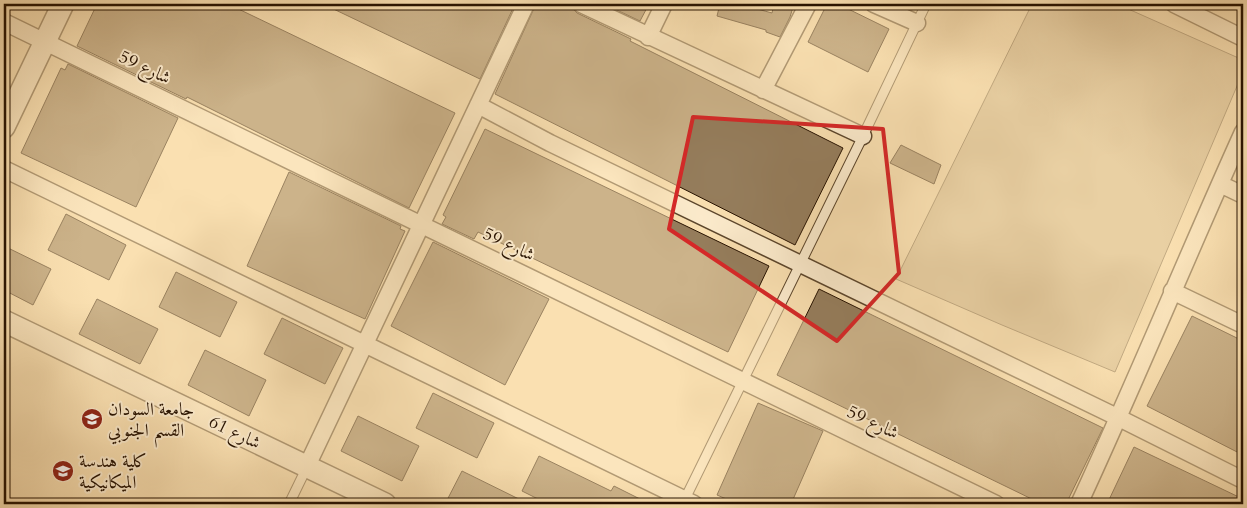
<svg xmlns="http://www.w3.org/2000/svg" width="1247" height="508" viewBox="0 0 1247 508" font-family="Cardo,Amiri,serif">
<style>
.green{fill:#d6bd93;stroke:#7e684a}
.building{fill:#957d5c;stroke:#271200}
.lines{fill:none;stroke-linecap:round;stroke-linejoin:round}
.service-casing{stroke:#5c462c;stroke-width:11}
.minor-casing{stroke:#5c462c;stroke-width:19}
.tertiary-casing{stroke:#5c462c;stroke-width:24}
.service{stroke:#fcebcc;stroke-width:9}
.minor{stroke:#fcebcc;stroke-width:16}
.tertiary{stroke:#fcebcc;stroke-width:21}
.marked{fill:none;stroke:#d62828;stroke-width:4;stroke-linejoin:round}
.labels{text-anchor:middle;stroke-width:4;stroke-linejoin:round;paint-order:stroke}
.street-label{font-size:18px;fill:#271200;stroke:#fcebcc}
.poi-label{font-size:18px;fill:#271200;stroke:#fcebcc;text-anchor:start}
</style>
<rect width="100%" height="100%" fill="#fae0b1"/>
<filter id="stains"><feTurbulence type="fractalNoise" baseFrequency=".004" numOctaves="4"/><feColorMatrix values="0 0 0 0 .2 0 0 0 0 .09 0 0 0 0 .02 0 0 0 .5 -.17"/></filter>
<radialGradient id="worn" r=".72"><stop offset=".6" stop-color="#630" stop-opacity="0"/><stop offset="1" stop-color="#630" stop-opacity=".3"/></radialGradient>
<path class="green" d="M 1032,4 L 1117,4 L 1243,60 L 1243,72 L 1115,372 L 1002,325 L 896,279 Z"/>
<path class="building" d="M 97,4 L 228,4 L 455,113 L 409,208 L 187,97 L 186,99 L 77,46 Z
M 323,4 L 515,4 L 480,79 Z
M 536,4 L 571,4 L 573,9 L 577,13 L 631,39 L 630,41 L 843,148 L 795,245 L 495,94 Z
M 604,4 L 649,4 L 640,21 Z
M 720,4 L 739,4 L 772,13 L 774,4 L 794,4 L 790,17 L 780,37 L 766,32 L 766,30 L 717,16 Z
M 827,4 L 838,4 L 889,29 L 868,72 L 808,42 Z
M 68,64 L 178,118 L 136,207 L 21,153 L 61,68 L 65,70 Z
M 485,129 L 769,266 L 728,352 L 478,232 L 474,239 L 442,224 L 446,217 L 443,215 Z
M 901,145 L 941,165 L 934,184 L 890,163 Z
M 289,172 L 401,226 L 400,229 L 405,231 L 365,319 L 247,266 Z
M 66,214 L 126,245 L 109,280 L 48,250 Z
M 433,242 L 549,299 L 505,385 L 391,326 Z
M 4,246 L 51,269 L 33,305 L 4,290 Z
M 176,272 L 237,302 L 220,337 L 159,307 Z
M 819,289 L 1103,428 L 1066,504 L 1042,504 L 777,375 Z
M 97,299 L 158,329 L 140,364 L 79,334 Z
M 1192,316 L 1243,341 L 1243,455 L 1147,406 Z
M 282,318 L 343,348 L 325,384 L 264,354 Z
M 205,350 L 266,380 L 249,416 L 188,385 Z
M 433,393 L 494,423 L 477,458 L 416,428 Z
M 758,403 L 823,431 L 791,504 L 738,504 L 717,495 Z
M 358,416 L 419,446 L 402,481 L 341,451 Z
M 1134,447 L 1243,499 L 1243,504 L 1107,504 Z
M 539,456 L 611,491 L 614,486 L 650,504 L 548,504 L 522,491 Z
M 462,471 L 529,504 L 445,504 Z"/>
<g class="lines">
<g class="service-casing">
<path id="service" d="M 683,503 L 863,136 L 926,4
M 289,504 L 307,467"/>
</g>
<g class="minor-casing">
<path id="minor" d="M 581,4 L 863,136
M 874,4 L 917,23
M 1174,4 L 1243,38
M 4,22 L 996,504
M 648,37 L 664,4
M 763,90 L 808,4
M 478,105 L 550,143 L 1119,418 L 1243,480
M 4,169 L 694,504
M 1220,184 L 1243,195
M 1172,291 L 1243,325
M 307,466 L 526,4
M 1079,504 C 1136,381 1187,256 1243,132"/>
</g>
<g class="tertiary-casing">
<path id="tertiary" d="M 4,127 L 63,4
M 4,321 L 385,504"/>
</g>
<use href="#service" class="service"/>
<use href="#minor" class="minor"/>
<use href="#tertiary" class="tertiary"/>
</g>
<path d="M0 0H1247V508H0ZM 693,117 L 883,129 L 899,273 L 837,341 L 669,229 Z" fill="#fae0b1" fill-opacity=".55" fill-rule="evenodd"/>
<path class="marked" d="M 693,117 L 883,129 L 899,273 L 837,341 L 669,229 Z"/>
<defs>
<g id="university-disc" transform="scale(1.125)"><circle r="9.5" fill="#8f2418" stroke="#fcebcc"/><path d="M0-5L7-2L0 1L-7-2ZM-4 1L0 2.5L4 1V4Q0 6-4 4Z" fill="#fff"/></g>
</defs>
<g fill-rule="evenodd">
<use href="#university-disc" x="92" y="419"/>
<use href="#university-disc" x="63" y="471"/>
</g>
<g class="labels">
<g class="street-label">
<text transform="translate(145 67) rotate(26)" y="6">شارع 59</text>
<text transform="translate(509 244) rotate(26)" y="6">شارع 59</text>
<text transform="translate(873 422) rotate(26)" y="6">شارع 59</text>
<text transform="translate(235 432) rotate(26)" y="6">شارع 61</text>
</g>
<g class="poi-label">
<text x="108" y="415">جامعة السودان<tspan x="108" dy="21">القسم الجنوبي</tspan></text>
<text x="79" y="467">كلية هندسة<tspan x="79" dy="21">الميكانيكية</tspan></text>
</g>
</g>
<rect width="1247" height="508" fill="none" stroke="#fae0b1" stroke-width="20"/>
<rect x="5" y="5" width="1237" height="498" fill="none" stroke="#271200" stroke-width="2.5"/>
<rect x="10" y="10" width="1227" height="488" fill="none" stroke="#271200"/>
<rect width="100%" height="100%" filter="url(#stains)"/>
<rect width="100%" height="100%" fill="url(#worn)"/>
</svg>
